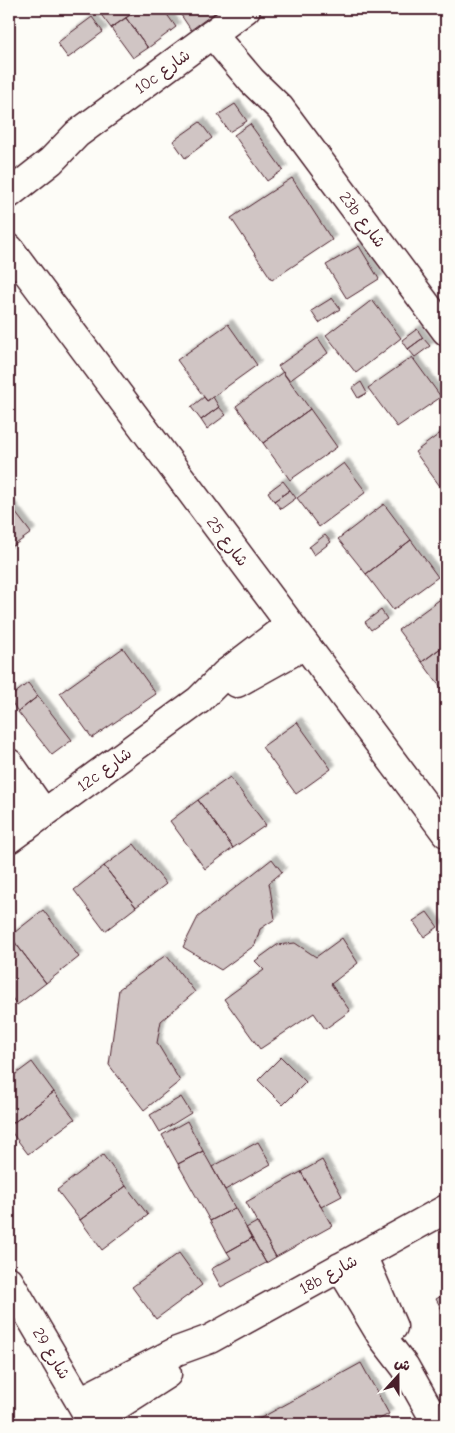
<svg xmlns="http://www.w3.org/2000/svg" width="455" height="1433" viewBox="0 0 455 1433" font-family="'Comic Neue','Playpen Sans Arabic',sans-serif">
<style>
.building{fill:#d0c5c4;stroke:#4a1f2b;filter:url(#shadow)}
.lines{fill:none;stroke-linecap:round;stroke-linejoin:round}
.minor-casing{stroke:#4a1f2b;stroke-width:31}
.minor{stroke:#fdfcf7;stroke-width:28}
.labels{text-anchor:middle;stroke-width:4;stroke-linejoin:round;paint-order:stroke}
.street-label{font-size:16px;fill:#4a1f2b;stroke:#fdfcf7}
</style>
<defs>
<filter id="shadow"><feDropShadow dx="4.5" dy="-4.5" stdDeviation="1" flood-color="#0004"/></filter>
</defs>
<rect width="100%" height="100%" fill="#fdfcf7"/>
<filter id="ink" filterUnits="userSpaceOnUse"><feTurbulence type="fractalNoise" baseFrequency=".02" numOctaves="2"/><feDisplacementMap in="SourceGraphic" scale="10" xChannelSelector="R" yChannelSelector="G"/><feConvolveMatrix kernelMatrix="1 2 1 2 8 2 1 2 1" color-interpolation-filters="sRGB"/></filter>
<g filter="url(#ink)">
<path class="building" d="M 103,9 L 138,9 L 111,28 L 99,12 Z
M 138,9 L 163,9 L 176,27 L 148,48 L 126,18 Z
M 184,9 L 220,9 L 191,30 L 179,12 Z
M 92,17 L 103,32 L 68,58 L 57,43 Z
M 126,18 L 148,48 L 133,58 L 111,28 Z
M 235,104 L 247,121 L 229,132 L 218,115 Z
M 200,122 L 212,138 L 185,158 L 173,141 Z
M 250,124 L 283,170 L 267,181 L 234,135 Z
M 292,178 L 332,240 L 272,280 L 231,218 Z
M 359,246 L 379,279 L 347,299 L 326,265 Z
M 332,298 L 340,309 L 319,323 L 311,311 Z
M 372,300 L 401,338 L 356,373 L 326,335 Z
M 228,324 L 257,365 L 207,401 L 177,360 Z
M 417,329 L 423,338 L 408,349 L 402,340 Z
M 318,338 L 328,353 L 289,381 L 278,366 Z
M 423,338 L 430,346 L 415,357 L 408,349 Z
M 412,357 L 441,397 L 397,427 L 368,388 Z
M 283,372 L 310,409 L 263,443 L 236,406 Z
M 361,382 L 367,393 L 358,398 L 352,388 Z
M 204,397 L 207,401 L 213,397 L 219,407 L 201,420 L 191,407 Z
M 219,407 L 226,415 L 207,429 L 201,420 Z
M 310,409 L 337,447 L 290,480 L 263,443 Z
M 446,429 L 446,486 L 442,489 L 415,452 Z
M 344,463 L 366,492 L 319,527 L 297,498 Z
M 283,481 L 290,490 L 274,501 L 268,492 Z
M 290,490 L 296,498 L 281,509 L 274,501 Z
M 9,504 L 31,533 L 9,549 Z
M 384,504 L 411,540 L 366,574 L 338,539 Z
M 325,535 L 331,542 L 314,555 L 309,547 Z
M 411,540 L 438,577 L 393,610 L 366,574 Z
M 446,595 L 446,644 L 422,662 L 398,630 Z
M 381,610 L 387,619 L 371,630 L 365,622 Z
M 446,644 L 446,695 L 422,662 Z
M 123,648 L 156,694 L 92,738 L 60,693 Z
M 28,683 L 38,696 L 18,712 L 9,698 Z
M 38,696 L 72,740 L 52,755 L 18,712 Z
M 297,722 L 331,769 L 296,794 L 262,747 Z
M 230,777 L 266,825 L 233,848 L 198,800 Z
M 198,800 L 233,848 L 205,869 L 170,821 Z
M 134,844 L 166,884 L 136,907 L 104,866 Z
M 272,859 L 282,872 L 269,883 L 275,919 L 260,929 L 255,945 L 221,970 L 183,947 L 198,917 Z
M 104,866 L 136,907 L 105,931 L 74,890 Z
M 43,910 L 79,957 L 46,983 L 10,936 Z
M 427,912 L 438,927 L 424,937 L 413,921 Z
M 10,936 L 46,983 L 17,1005 L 9,994 Z
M 342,938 L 358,963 L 331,984 L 350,1011 L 325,1029 L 314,1013 L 260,1049 L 224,999 L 264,970 L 255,961 L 277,945 L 295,943 L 316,957 Z
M 166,955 L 195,992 L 161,1021 L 157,1043 L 180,1081 L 144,1110 L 109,1065 L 119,989 Z
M 281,1057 L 306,1082 L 283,1105 L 258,1080 Z
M 32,1062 L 54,1092 L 9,1126 L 9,1079 Z
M 54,1092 L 75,1119 L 28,1154 L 9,1129 L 9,1126 Z
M 181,1097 L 191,1113 L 160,1132 L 150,1115 Z
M 187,1121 L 203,1151 L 178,1164 L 162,1135 Z
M 258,1142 L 271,1164 L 225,1190 L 212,1167 Z
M 203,1151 L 235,1208 L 210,1221 L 178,1164 Z
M 103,1155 L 126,1186 L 80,1220 L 57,1190 Z
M 322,1160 L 342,1196 L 321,1207 L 301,1172 Z
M 301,1172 L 332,1226 L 276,1257 L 246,1202 Z
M 126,1186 L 148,1215 L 102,1250 L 80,1220 Z
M 235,1208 L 252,1238 L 227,1252 L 210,1221 Z
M 257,1222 L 276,1257 L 266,1263 L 246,1228 Z
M 252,1238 L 266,1263 L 221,1287 L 211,1269 L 231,1258 L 227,1252 Z
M 179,1253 L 202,1285 L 156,1319 L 132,1287 Z
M 446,1293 L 446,1317 L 436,1299 Z
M 361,1363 L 389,1414 L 370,1424 L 250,1424 Z"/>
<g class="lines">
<g class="minor-casing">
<path id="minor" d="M 212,34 L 252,81 L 280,108 L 446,331
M 9,194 L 51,161 L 77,134 L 246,9
M 9,248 L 446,833
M 237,683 L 305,645
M 9,763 L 44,813
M 9,795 L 26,827
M 9,839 L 199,700 L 226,673 L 290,624
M 362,1255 L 393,1327
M 340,1267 L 382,1337 L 405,1367 L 437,1424
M 9,1281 L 93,1424
M 80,1401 L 177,1351 L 210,1339 L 446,1209
M 92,1422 L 167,1374"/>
</g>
<use href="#minor" class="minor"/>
</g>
</g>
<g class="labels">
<g class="street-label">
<text transform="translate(162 71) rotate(-36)" y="6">10c شارع</text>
<text transform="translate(363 219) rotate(53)" y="6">23b شارع</text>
<text transform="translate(228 541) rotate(53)" y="6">شارع 25</text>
<text transform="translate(104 769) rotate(-36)" y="6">12c شارع</text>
<text transform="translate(328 1274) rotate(-29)" y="6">18b شارع</text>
<text transform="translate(52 1353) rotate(59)" y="6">شارع 29</text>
</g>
</g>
<rect width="455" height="1433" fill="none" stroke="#fdfcf7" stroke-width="30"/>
<rect x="15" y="15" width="425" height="1403" fill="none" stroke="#4a1f2b" stroke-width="2" filter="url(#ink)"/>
<g transform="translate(398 1376) rotate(21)" stroke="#fdfcf7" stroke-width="4" paint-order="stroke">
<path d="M0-4L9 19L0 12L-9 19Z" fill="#4a1f2b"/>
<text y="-8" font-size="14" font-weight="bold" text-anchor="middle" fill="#4a1f2b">ش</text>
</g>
</svg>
